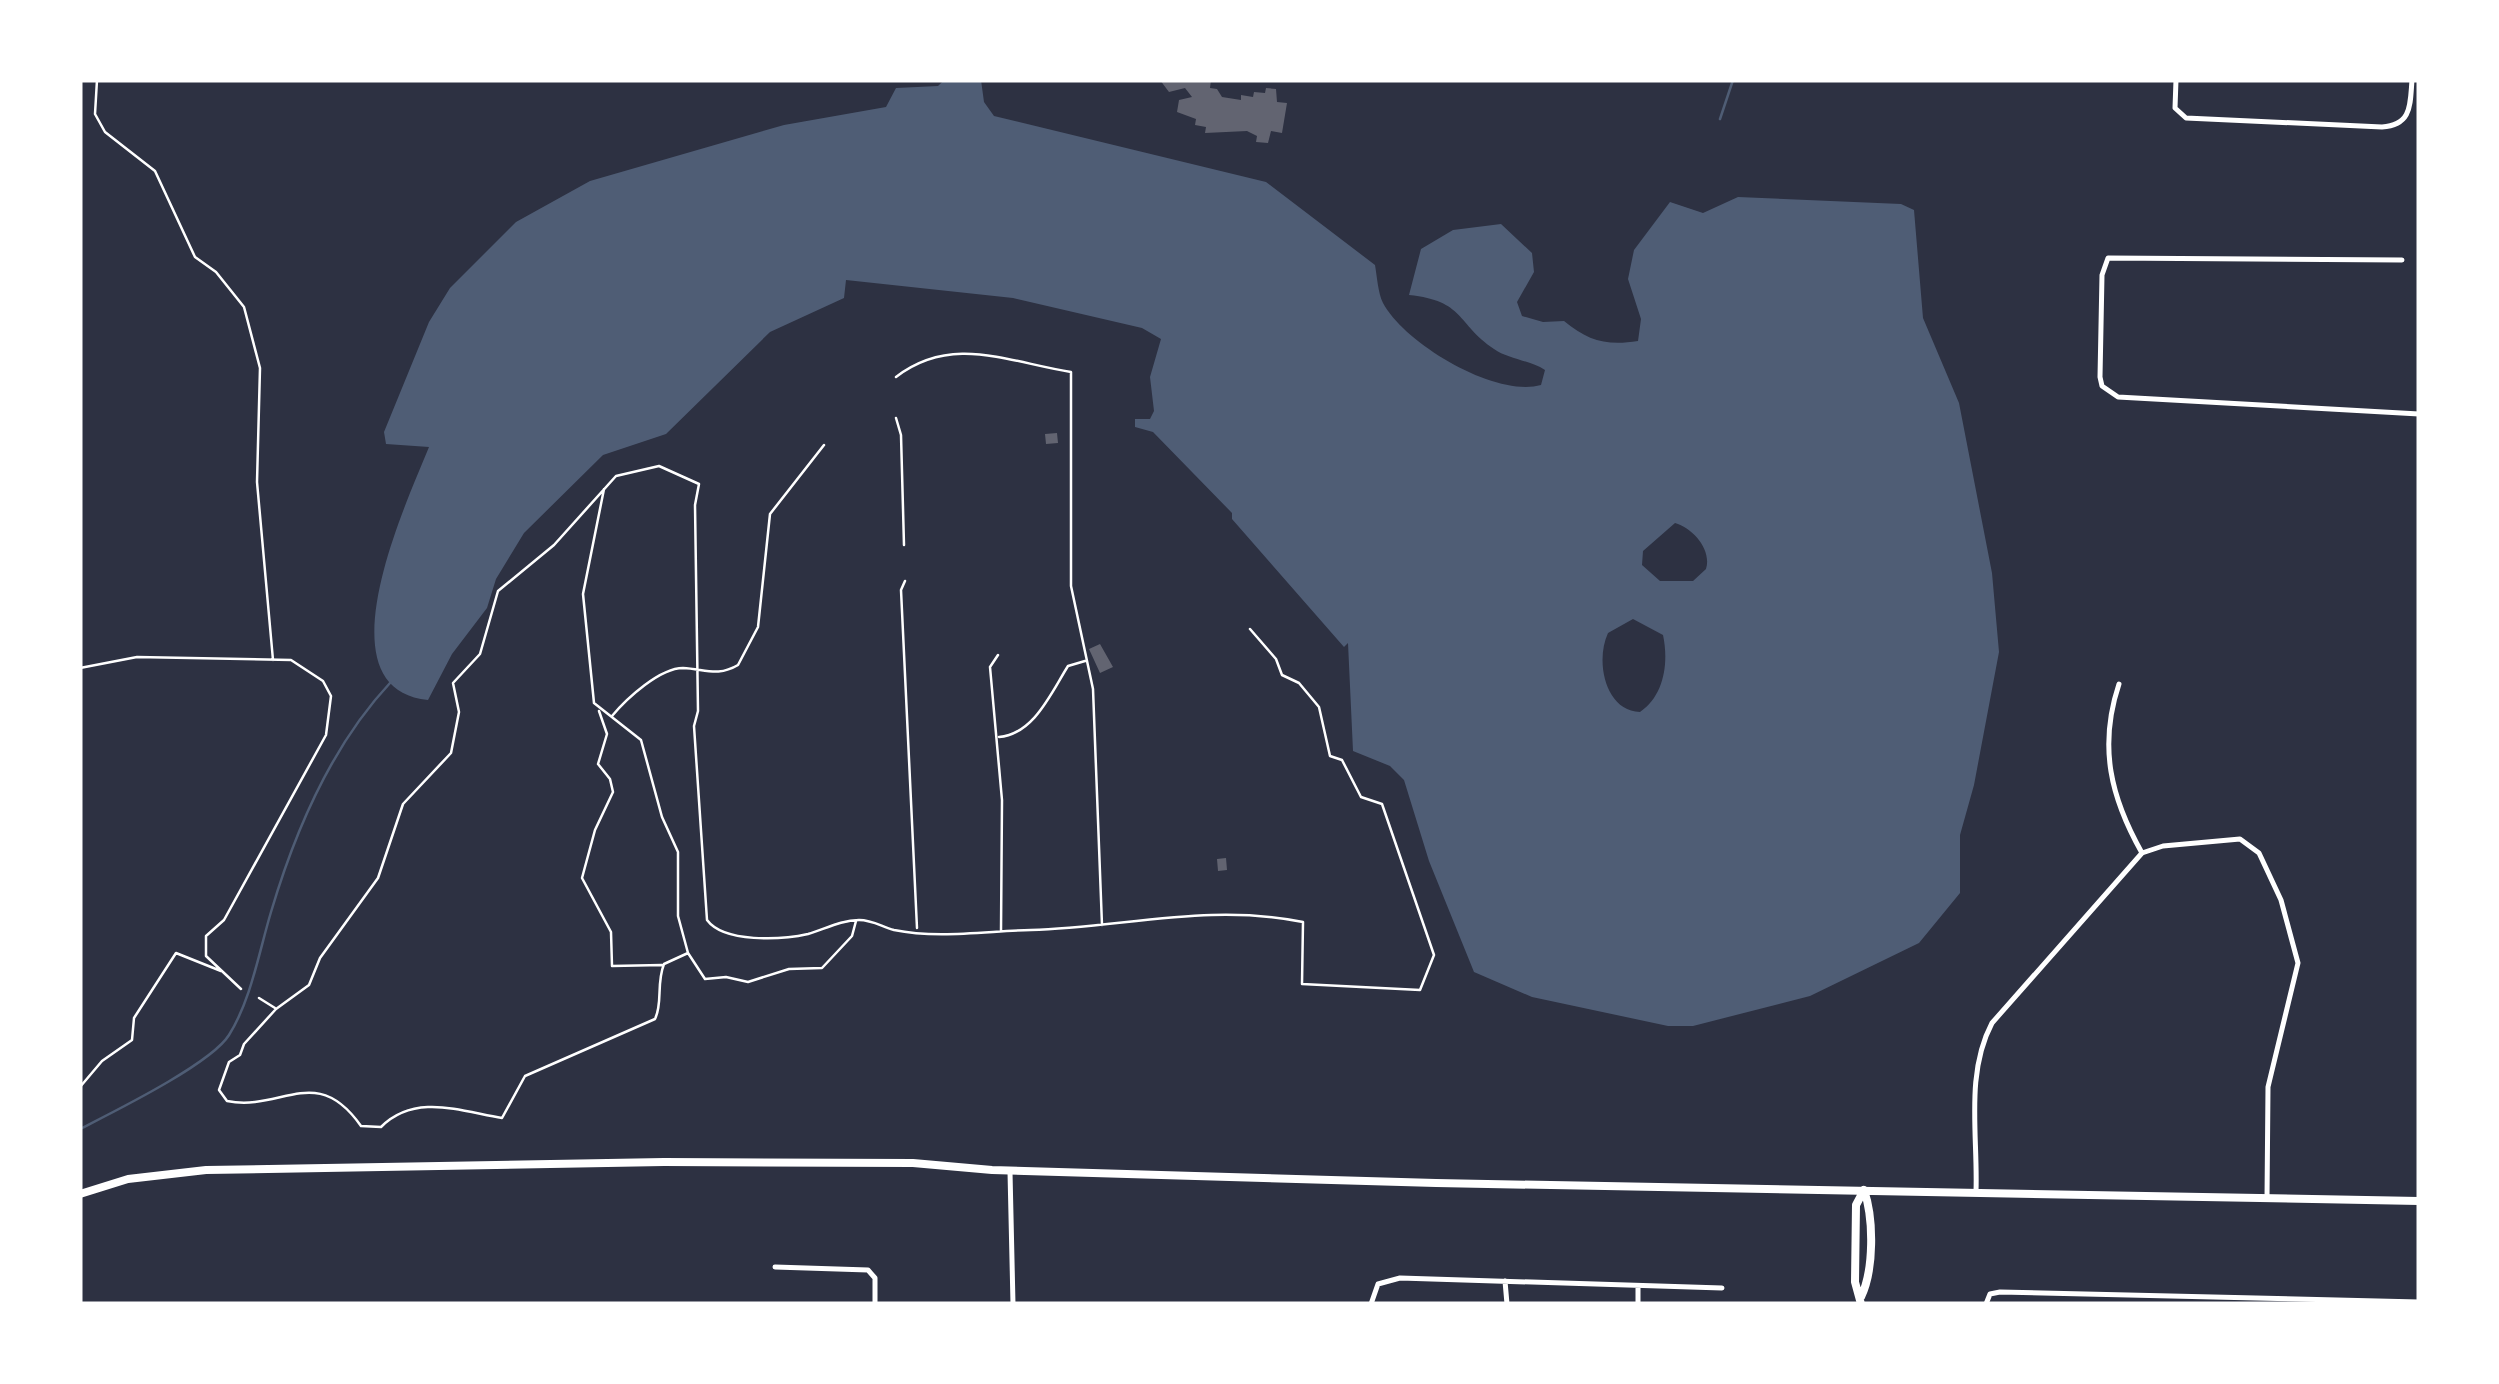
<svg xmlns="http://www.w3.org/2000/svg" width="2499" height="1384" viewBox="0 0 2499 1384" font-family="Poppins,sans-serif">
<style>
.water{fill:#4f5d75;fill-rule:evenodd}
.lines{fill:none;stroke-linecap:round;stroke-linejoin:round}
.stream{stroke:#4f5d75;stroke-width:2.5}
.building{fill:#626471}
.path{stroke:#fff;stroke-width:2.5}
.minor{stroke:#fff;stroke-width:5}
.tertiary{stroke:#fff;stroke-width:8}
</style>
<rect width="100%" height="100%" fill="#2d3142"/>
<path class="water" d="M 944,80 L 981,80 L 984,102 L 994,116 L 1266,182 L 1375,265 C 1377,276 1378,293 1383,303 C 1405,344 1496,398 1541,385 L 1545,370 C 1529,360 1508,359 1494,349 C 1456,323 1465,301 1409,295 L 1421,249 L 1453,230 L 1501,224 L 1532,253 L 1534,272 L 1517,302 L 1522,316 L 1543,322 L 1564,321 C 1588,341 1607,346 1638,341 L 1641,319 L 1628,279 L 1634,250 L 1670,202 L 1703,213 L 1738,197 L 1901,204 L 1914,210 L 1923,318 L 1959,403 L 1992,573 L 1999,652 L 1974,785 L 1960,835 L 1960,893 L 1919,943 L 1810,996 L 1693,1026 L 1668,1026 L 1532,997 L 1474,972 L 1429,861 L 1404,780 L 1390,766 L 1353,751 L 1348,643 L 1344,647 L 1232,519 L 1232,513 L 1153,432 L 1135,427 L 1135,419 L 1150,419 L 1154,411 L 1150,377 L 1161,339 L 1142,328 L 1013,298 L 846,280 L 844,298 L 770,332 L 666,434 L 603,455 L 524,533 L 496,579 L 487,608 L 452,654 L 428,700 C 319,689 406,504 429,447 L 386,444 L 384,432 L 429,322 L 450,288 L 516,222 L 590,181 L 784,125 L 886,107 L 896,88 L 938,86 ZM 1675,523 C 1693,528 1712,550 1706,569 L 1693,581 L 1660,581 L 1642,565 L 1643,551 ZM 1633,619 L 1663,635 C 1669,663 1664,696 1640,712 C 1605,711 1595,661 1608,633 Z"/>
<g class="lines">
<path class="stream" d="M 1720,119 L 1733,80
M 80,1129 C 113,1112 211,1064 229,1035 C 251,1000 259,952 271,912 C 295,831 332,745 390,683"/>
</g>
<path class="building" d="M 1160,80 L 1211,80 L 1210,88 L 1217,89 L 1222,97 L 1241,100 L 1241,95 L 1253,97 L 1254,92 L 1265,93 L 1266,88 L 1276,89 L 1277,102 L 1287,103 L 1282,133 L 1271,131 L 1268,143 L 1256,142 L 1257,136 L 1247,131 L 1205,133 L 1206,127 L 1195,125 L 1196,119 L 1177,112 L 1179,100 L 1192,97 L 1185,88 L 1169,92 Z
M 1057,433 L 1058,443 L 1046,444 L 1045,434 Z
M 1100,644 L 1113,667 L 1100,673 L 1089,649 Z
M 1226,858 L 1227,870 L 1218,871 L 1217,859 Z"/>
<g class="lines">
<path class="path" d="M 97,80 L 95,114 L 105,132 L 155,171 L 195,257 L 216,272 L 244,307 L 260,368 L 257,482 L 273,660
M 896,377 C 952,334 1008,362 1071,372 L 1071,586 L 1093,689 L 1102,925
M 896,418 L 901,435 L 904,545
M 604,489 L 583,594 L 594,703 L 641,740 L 662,817 L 678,852 L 678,916 L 688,953 L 705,979 L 726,977 L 748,982 L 789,969 L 822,968 L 852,936 L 856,921
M 905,581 L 901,590 L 917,928
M 998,655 L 990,667 L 1002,800 L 1001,931
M 80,668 L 137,657 L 291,660 L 323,681 L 331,696 L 326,735 L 224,920 L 206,936 L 206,956 L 241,989
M 599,711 L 607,734 L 598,764 L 610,779 L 613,792 L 595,830 L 582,878 L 611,932 L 612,966 L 662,965
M 612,716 C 627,698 660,668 683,668 C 705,669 718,677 738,665 L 758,627 L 770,514 L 824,445
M 999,737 C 1034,734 1051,693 1068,666 L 1085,661
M 688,953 L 664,964 C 656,984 663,1003 655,1019 L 525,1076 L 502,1118 C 460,1111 415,1093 381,1127 L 361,1126 C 316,1062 282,1112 227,1101 L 219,1090 L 229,1062 L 240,1055 L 244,1044 L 276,1009 L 309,985 L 320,958 L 378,878 L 403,804 L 451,753 L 459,712 L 453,683 L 480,654 L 498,591 L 554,545 L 616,476 L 659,466 L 699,484 L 695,505 L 698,711 L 694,726 L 707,920 C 724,943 781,940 808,934 C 825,929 841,920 859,920 C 873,920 882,927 894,930 C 937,939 988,931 1031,930 C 1124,927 1210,903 1303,922 L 1302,984 L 1420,990 L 1434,955 L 1382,804 L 1361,797 L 1342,760 L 1330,756 L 1319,707 L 1299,683 L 1282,675 L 1276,659 L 1250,629
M 259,998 L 275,1008
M 80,1087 L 102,1061 L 132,1040 L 134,1018 L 176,953 L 221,971"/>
<path class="minor" d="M 2176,80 L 2175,108 L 2186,118 L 2382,127 C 2412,125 2410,105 2412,80
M 2402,260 L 2108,258 L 2102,275 L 2100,377 L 2102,386 L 2118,397 L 2419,414
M 2119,684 C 2098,747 2111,798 2142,853
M 1010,1172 L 1013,1304
M 1976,1191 C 1978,1136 1965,1074 1992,1023 L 2142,853 L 2163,846 L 2240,839 L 2259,853 L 2281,900 L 2298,963 L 2268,1087 L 2267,1198
M 775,1267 L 868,1270 L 875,1278 L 875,1304
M 1505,1281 L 1507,1304
M 1371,1304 L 1378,1284 L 1400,1278 L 1722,1288
M 1638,1304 L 1638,1286
M 1986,1304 L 1990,1294 L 2000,1292 L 2419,1302"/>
<path class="tertiary" d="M 80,1194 L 128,1179 L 206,1170 L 664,1162 L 913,1163 L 992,1170 L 1436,1183 L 2419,1201
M 1861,1297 C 1874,1270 1874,1219 1864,1190
M 1861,1304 L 1855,1282 L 1856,1205 L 1864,1190"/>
</g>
<rect width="2499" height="1384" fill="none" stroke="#ffffff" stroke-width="165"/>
</svg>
